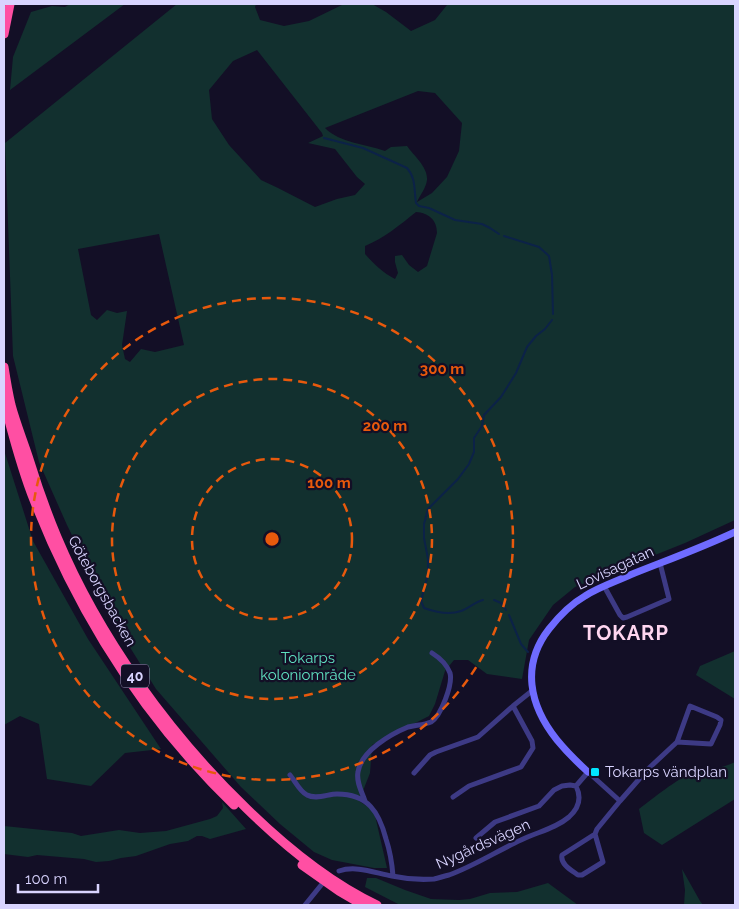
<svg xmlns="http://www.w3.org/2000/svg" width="739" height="909" viewBox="0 0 739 909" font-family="Raleway,sans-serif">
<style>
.green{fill:#12302f;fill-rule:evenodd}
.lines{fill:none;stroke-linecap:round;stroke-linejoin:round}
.stream{stroke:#0c2248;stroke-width:2}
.street{stroke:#3d3a85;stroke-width:5}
.secondary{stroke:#6f6bff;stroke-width:7}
.highway{stroke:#ff4fa3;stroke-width:9}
.ring{fill:none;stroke:#e8590c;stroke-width:2.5;stroke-dasharray:9 6}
.poi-dot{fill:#00e5ff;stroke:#130f26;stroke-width:2}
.labels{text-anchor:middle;stroke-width:4.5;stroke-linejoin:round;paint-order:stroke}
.shield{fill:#130f26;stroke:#9e99be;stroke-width:1}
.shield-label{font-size:14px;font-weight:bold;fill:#d9d4ff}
.street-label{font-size:15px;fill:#d9d4ff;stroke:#130f26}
.park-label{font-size:15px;fill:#5fe0c0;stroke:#130f26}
.poi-label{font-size:15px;fill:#d9d4ff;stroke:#130f26;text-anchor:start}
.district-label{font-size:20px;font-weight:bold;letter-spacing:1px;fill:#ffd6f0;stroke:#130f26}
.centre{fill:#e8590c;stroke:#130f26;stroke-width:2.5}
.ring-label{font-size:15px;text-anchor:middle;font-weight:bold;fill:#e8590c;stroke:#130f26;stroke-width:4.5;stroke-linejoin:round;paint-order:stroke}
</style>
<rect width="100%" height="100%" fill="#130f26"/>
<path class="green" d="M 70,4 L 125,4 L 10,90 L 13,57 L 31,12 L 52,6 L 65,7 Z
M 177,4 L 256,4 L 255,7 L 260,20 L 284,26 L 309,21 L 344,4 L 372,4 L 386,12 L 411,31 L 435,20 L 447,5 L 452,4 L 735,4 L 735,520 L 685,543 L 575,587 L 553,605 L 529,640 L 522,679 L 487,674 L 468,660 L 454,660 L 445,671 L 435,704 L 429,716 L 372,745 L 370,773 L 359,801 L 374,811 L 387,868 L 374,868 L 332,860 L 314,852 L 280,824 L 241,787 L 156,689 L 116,625 L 67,525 L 39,462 L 13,356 L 5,143 ZM 257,50 L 322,133 L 323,136 L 321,137 L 308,143 L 335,149 L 357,177 L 365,184 L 355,195 L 337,199 L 315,207 L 278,188 L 261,180 L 229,145 L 212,119 L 209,90 L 233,61 ZM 418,91 L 435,93 L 462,123 L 459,151 L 447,177 L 432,193 L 417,202 C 420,195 426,188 427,180 C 428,167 414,156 407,146 L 391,147 L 385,151 C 365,144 340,143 325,128 ZM 416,212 C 428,213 437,219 437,233 L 427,266 L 418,272 L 409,265 L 402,255 L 395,256 L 395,262 L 398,273 L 395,279 C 383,273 374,264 365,254 L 365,246 C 384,238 400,225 416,212 ZM 159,234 L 184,345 L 155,352 L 141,349 L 130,362 L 125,359 L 122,345 L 127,311 L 117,313 L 107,310 L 97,320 L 91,315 L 78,249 Z
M 4,450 L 33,541 L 88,639 L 161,749 L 125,753 L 91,786 L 47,779 L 39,724 L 20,716 L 4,725 Z
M 735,651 L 735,699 L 696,675 L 700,666 Z
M 735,762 L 735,799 L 662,845 L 644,833 L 639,809 C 654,798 676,779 693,773 C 707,769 722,769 735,762 Z
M 222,802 L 246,829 L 210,839 L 202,836 L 197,836 L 188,841 L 170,844 L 136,856 L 121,858 L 109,861 L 96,862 L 84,859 L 37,855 L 28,857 L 4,854 L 4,826 L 72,833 L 81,836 L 119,830 L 140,833 L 166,831 L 210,819 L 217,816 L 223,808 Z
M 682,869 L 700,901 L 703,905 L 684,905 L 685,890 Z
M 367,878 L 376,878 L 405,890 L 431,899 L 459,900 L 470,899 L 490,893 L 517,892 L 548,883 L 578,905 L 400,905 L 365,887 Z"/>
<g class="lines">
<path class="stream" d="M 324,138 L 363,148 L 407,168 C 416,178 414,190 416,203 L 419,206 L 429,208 L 455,220 L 482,224 L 490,228 L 499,234
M 504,236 L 539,247 L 549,256 L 552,275 L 553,314
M 483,600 C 475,602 469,608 461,611 C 450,615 435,612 424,608 L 421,601 L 428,574 L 428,559 L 424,538 L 424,524 L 428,509 L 458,479 L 469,464 L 474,452 L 474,438 L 482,426 L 484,415 L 501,397 L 516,373 L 527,347 L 536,336 L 545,329 L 552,320
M 494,600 L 501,603 L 506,610
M 509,615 L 521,644 L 528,652"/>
<path class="street" d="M 604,586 L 620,615 L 623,618 L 627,617 L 669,599 L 660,563
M 414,773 L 430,755 L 436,752 L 478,737 L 513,706 L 533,690
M 290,775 C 295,781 300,792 307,795 C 316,800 328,794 337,794 C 368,794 379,812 386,839 C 390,851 392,863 393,876
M 453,797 L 469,786 L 521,767 L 533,748 L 532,741 L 513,706
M 365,801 C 362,792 356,782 358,772 C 361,751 391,734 408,727 C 416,725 424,725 431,722 C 441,716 453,684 450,673 C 447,665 440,658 432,653
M 620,801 L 648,769 L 677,742 L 690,706 L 717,717 L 721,720 L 720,725 L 711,744 L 677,742
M 476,838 L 495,822 L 539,806 L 554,790 L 562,786 L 570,785 L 576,786
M 339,871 C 356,865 375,873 392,876 C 406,879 420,880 434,879 C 439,878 444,876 449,875 C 474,866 497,851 521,840 C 537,832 555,829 569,817 C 579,808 582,798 576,786 L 588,772 L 620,801 L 597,829 L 595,834 L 562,855 C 560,864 571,870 578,875 L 582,875 L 603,862 L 595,834
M 305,905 L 322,884"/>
<path class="secondary" d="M 588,772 C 577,762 566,751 557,740 C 529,705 521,665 549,629 C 560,615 571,604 585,596 C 599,587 615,582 630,575 C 665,561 701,548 735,532"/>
<path class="highway" d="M 4,34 L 10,4
M 4,367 C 6,380 8,392 11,405 C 16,424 24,443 30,462 C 38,488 47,513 57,537 C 99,637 169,734 247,809 C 285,846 328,882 377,905
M 4,402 C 13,435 21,468 34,500 C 79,615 145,719 234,805
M 302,865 L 339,891 L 363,905"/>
</g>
<g class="ring">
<circle cx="272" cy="539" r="80"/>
<circle cx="272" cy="539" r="160"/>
<circle cx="272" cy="539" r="241"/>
</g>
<rect class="poi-dot" x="590" y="767" width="10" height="10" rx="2.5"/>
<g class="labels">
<rect class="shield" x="121" y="664.5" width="28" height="23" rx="4"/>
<g class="shield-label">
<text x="135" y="681">40</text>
</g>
<g class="street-label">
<text transform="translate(615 568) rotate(-25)" y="5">Lovisagatan</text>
<text transform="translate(102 591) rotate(61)" y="5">Göteborgsbacken</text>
<text transform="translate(483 844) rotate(-24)" y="5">Nygårdsvägen</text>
</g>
<g class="park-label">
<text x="308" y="663">Tokarps<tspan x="308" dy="17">koloniområde</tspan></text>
</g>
<g class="poi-label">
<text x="605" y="777">Tokarps vändplan</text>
</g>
<g class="district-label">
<text x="626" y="640">TOKARP</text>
</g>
</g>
<circle cx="272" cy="539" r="8" class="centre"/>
<g class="ring-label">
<text x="442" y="374">300 m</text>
<text x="385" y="431">200 m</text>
<text x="329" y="488">100 m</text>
</g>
<rect width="739" height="909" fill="none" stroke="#d9d4ff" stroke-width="10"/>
<path d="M18 884v8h80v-8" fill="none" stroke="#d9d4ff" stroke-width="2.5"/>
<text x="25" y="884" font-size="15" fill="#d9d4ff" stroke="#130f26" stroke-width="4" paint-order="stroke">100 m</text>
</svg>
